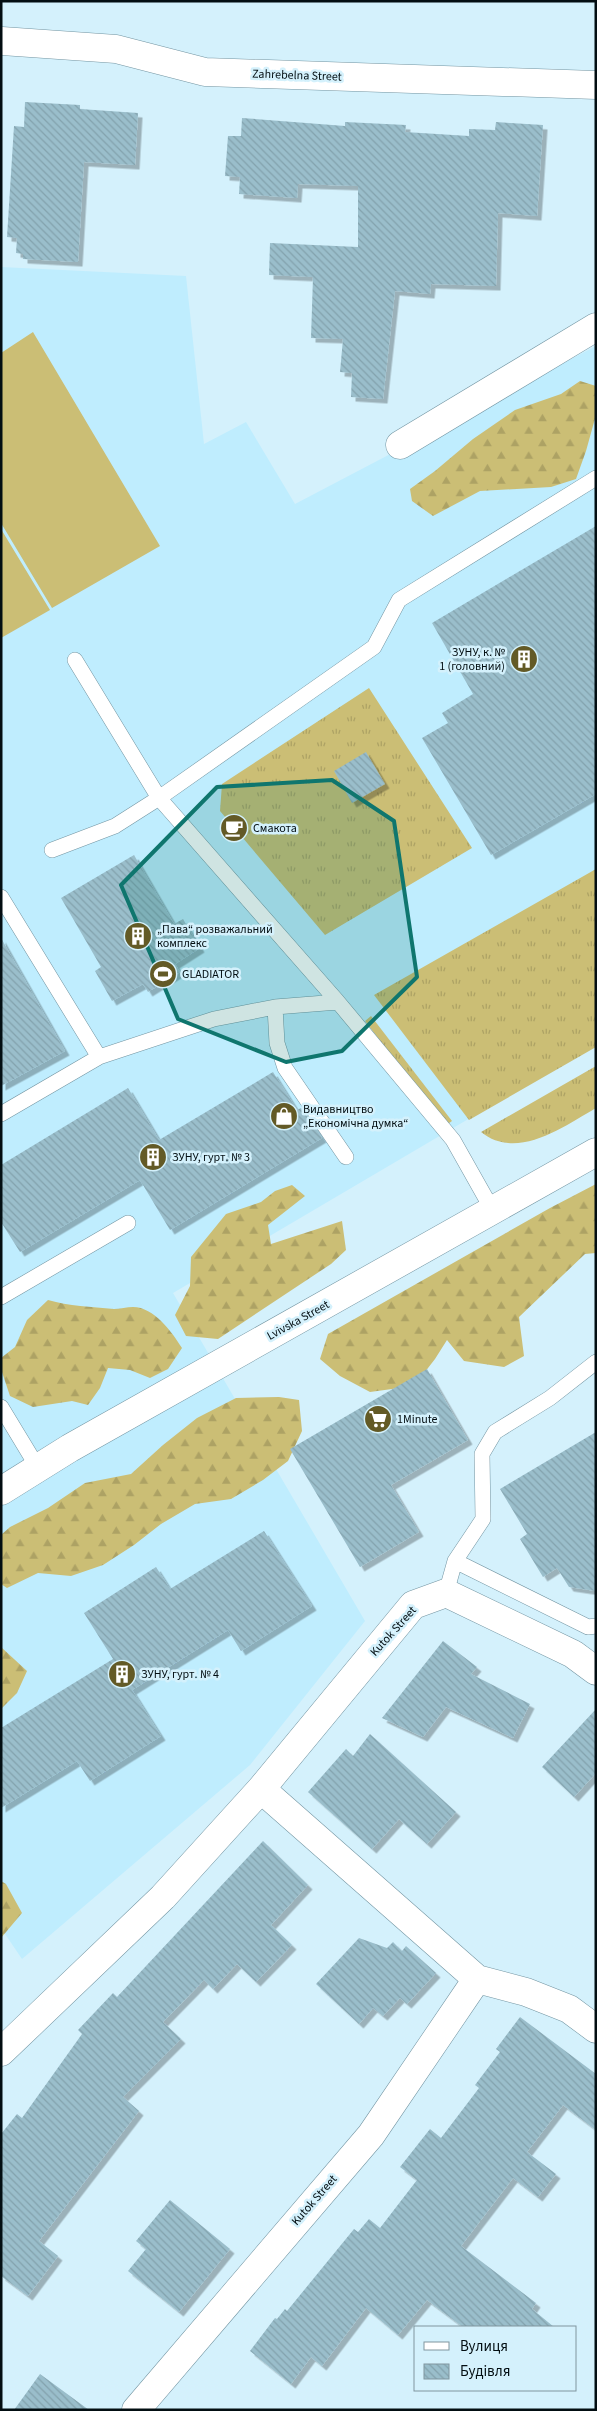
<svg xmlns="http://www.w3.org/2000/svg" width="597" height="2411" viewBox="0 0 597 2411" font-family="'Source Sans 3',sans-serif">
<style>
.built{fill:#bfedfe}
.grass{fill:url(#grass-tufts)}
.forest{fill:url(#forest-firs)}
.pitch{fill:#cbbe75}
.building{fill:url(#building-back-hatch);filter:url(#shadow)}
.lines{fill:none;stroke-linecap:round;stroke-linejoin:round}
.service-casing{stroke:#7395a2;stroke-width:16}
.minor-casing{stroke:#7395a2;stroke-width:29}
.primary-casing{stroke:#7395a2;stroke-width:29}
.service{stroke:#fff;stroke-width:15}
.minor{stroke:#fff;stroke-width:28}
.primary{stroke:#fff;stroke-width:28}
.marked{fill:#0f766e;fill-opacity:0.2;stroke:#0f766e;stroke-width:4;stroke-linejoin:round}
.labels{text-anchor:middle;stroke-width:5;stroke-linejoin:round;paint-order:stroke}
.street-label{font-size:12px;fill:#030e12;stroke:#d4f1fc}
.poi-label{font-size:12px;fill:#030e12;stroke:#d4f1fc;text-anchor:start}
</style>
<defs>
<pattern id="grass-tufts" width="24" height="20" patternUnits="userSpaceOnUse" patternTransform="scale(1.25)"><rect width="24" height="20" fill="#cbbe75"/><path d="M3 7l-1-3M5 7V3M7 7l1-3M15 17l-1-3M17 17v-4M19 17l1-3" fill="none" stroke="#ada264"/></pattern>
<pattern id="forest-firs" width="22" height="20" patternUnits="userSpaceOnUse" patternTransform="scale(1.25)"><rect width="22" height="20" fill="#cbbe75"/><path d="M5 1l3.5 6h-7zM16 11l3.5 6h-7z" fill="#ada264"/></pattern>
<pattern id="building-back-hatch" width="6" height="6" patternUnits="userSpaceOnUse" patternTransform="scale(1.25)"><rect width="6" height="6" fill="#9abecb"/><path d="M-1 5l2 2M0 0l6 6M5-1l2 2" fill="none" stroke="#83a2ad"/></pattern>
<filter id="shadow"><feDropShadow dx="4.5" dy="4.5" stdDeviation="0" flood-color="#0004"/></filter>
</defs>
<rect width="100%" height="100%" fill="#d4f1fc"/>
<path class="built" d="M 1,267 L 186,276 L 204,444 L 246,422 L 295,504 L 596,346 L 596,1044 L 173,1293 L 365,1621 L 250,1765 L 22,1959 L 1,1928 Z"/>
<path class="grass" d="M 369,688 L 472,848 L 325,935 L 220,811 L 222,784 Z
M 596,869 L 596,1047 L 469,1120 L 374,995 Z
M 371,1016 L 452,1121 L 445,1126 L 365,1021 Z
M 596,1066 L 596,1108 C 563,1127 517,1161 481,1132 Z"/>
<path class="forest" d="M 580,381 L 596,386 L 596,415 L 586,451 L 576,479 L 551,487 L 480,491 L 433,516 L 412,501 L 410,489 L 435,471 L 473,439 L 515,410 L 561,394 Z
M 596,1184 L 596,1253 L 585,1254 L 519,1317 L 524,1356 L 504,1367 L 464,1361 L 447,1340 L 435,1359 L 414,1386 L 370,1392 L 340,1376 L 320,1359 L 328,1334 L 550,1208 Z
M 292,1185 L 305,1196 L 268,1225 L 271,1244 L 342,1221 L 346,1250 L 331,1264 L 218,1339 L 186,1336 L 175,1315 L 190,1286 L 191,1257 L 226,1214 L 261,1202 L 275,1191 Z
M 48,1300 C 69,1306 91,1307 114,1309 C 120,1309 127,1307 133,1307 C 154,1307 172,1332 182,1348 L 168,1369 L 150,1378 L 130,1370 L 108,1368 L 100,1388 L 88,1405 L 72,1401 L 33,1407 L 10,1396 L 1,1369 L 1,1358 L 15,1347 L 27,1320 Z
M 279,1397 L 299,1400 L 302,1431 L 288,1461 L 263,1480 L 231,1499 L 195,1504 L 161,1524 L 134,1545 L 103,1565 L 71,1576 L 38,1573 L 7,1588 L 1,1584 L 1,1535 L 10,1527 L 48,1508 L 85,1483 L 131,1474 L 163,1445 L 197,1418 L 236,1398 Z
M 1,1647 L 27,1671 L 17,1693 L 1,1709 Z
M 1,1881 L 6,1884 L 22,1913 L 1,1938 Z"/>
<path class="pitch" d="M 33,332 L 160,546 L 52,608 L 1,523 L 1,353 Z
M 1,529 L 50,610 L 1,638 Z"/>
<path class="building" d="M 25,102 L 80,105 L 80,109 L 138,113 L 135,165 L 84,162 L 78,262 L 23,259 L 23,254 L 16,253 L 17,238 L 7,237 L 14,126 L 24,127 Z
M 242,118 L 345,126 L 345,122 L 406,125 L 405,132 L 469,136 L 469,129 L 495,130 L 496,122 L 543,125 L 537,216 L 498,213 L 496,286 L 431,284 L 430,294 L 395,291 L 383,399 L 351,397 L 352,373 L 340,372 L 343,339 L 311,338 L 313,277 L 269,275 L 270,243 L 358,247 L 358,186 L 298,184 L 297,198 L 239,194 L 240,177 L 225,176 L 228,136 L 241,136 Z
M 596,526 L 596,794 L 491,855 L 422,738 L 448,723 L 442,713 L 473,694 L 432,623 Z
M 366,752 L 385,784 L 352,803 L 334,771 Z
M 134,855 L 174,924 L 183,919 L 200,948 L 175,964 L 180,972 L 148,992 L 143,984 L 112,1001 L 95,971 L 101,967 L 61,898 Z
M 1,938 L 65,1051 L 1,1086 Z
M 273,1072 L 297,1110 L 301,1108 L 322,1138 L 170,1230 L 140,1180 L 20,1252 L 1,1222 L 1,1165 L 128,1088 L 159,1140 Z
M 427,1369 L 468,1440 L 391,1485 L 419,1532 L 360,1567 L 290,1449 Z
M 596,1432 L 596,1591 L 569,1587 L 557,1568 L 543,1577 L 520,1539 L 527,1534 L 500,1489 Z
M 264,1531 L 312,1606 L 241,1651 L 228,1630 L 132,1690 L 161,1736 L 90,1781 L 77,1761 L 1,1808 L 1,1728 L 113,1659 L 84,1613 L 156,1567 L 170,1589 Z
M 443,1641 L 477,1667 L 471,1674 L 530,1704 L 513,1738 L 446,1707 L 423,1737 L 382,1718 Z
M 596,1709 L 596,1773 L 574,1797 L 542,1767 Z
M 370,1734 L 456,1812 L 427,1844 L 399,1819 L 372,1849 L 308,1792 L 346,1749 L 353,1756 Z
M 263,1841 L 308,1885 L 271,1925 L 292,1945 L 256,1982 L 237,1964 L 213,1989 L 204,1980 L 163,2022 L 181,2039 L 123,2097 L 139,2111 L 39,2241 L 58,2256 L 28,2296 L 1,2276 L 1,2134 L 17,2114 L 22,2118 L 82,2034 L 78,2030 L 113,1993 L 117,1997 Z
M 359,1938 L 387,1948 L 393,1942 L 402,1951 L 406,1946 L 436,1973 L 407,2004 L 400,1998 L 383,2016 L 373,2008 L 359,2024 L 316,1984 Z
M 520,2017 L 596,2074 L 596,2130 L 563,2105 L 527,2152 L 556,2174 L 538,2197 L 513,2178 L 461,2246 L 536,2303 L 532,2309 L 554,2327 L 463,2327 L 427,2300 L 398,2335 L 366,2308 L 322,2366 L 311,2357 L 291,2384 L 250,2351 L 275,2318 L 277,2319 L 285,2309 L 287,2311 L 354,2229 L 358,2232 L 369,2219 L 380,2228 L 417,2180 L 400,2167 L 430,2129 L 441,2138 L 479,2088 L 475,2085 L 500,2052 L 496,2049 Z
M 170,2200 L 230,2249 L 179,2312 L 128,2271 L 146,2249 L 136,2241 Z
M 40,2374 L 89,2410 L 14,2410 Z"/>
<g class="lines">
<g class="service-casing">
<path id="service" d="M 52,850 L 115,826 L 159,798 L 75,660
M 1,897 L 99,1057
M 275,1007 L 277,1043 L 285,1068 L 346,1157
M 1,1114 L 99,1057 L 214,1019 L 275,1007 L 338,1002
M 493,1211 L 453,1140 L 338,1002 L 159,798 L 374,647 L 399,600 L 596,478
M 1,1297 L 128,1223
M 1,1407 L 38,1468
M 455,1561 L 588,1627 L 596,1626
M 446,1593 L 455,1561 L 483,1519 L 482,1454 L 495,1432 L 550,1398 L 596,1362"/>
</g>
<g class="minor-casing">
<path id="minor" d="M 2,41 L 116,49 L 205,72 L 596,85
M 400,445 L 596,327
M 477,1979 L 261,1789 L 413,1605 L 446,1593 L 573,1654 L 596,1671
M 1,2052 L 163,1897 L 261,1789
M 136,2410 L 371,2135 L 477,1979 L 526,1992 L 569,2009 L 596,2029"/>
</g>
<g class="primary-casing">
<path id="primary" d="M 1,1491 L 70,1448 L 596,1152"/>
</g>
<use href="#service" class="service"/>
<use href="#minor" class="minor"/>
<use href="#primary" class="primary"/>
</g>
<path class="marked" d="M 332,780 L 394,821 L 417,977 L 342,1051 L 286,1062 L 178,1019 L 121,885 L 217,787 Z"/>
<defs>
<g id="building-disc" transform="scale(1.4375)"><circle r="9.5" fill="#635a26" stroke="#d4f1fc"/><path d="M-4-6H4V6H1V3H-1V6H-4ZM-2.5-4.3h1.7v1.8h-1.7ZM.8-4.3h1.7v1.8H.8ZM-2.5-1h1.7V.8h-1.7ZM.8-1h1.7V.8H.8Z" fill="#fff"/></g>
<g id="cafe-disc" transform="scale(1.4375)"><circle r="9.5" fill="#635a26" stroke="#d4f1fc"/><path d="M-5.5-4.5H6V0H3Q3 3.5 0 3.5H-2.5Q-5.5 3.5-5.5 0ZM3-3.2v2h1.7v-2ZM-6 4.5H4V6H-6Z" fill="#fff"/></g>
<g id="stadium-disc" transform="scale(1.4375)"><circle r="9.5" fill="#635a26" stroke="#d4f1fc"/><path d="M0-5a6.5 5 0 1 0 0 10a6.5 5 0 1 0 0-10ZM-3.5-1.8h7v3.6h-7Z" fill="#fff"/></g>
<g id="shop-disc" transform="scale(1.4375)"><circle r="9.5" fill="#635a26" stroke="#d4f1fc"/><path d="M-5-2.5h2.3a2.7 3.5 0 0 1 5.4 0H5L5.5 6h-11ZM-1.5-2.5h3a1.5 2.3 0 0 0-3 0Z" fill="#fff"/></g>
<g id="supermarket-disc" transform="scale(1.4375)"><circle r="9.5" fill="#635a26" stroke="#d4f1fc"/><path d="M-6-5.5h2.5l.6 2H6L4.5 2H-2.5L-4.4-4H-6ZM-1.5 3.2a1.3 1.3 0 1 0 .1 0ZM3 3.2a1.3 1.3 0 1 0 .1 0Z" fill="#fff"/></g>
</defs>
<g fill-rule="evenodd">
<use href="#building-disc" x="524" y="659"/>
<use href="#cafe-disc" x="234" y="828"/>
<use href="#building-disc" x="138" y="936"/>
<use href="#stadium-disc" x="163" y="974"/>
<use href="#shop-disc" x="284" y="1116"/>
<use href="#building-disc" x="153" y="1157"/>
<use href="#supermarket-disc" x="378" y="1419"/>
<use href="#building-disc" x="122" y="1674"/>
</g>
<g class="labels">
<g class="street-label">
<text transform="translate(297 75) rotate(2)" y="4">Zahrebelna Street</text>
<text transform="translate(298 1320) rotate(-29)" y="4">Lvivska Street</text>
<text transform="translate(393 1631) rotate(-48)" y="4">Kutok Street</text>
<text transform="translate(314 2200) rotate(-49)" y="4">Kutok Street</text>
</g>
<g class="poi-label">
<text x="505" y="656" text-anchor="end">ЗУНУ, к. №<tspan x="505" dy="14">1 (головний)</tspan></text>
<text x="253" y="832">Смакота</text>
<text x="157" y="933">„Пава“ розважальний<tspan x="157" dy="14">комплекс</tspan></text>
<text x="182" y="978">GLADIATOR</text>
<text x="303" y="1113">Видавництво<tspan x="303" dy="14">„Економічна думка“</tspan></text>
<text x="172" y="1161">ЗУНУ, гурт. № 3</text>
<text x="397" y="1423">1Minute</text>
<text x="141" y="1678">ЗУНУ, гурт. № 4</text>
</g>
</g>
<rect width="597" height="2411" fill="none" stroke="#030e12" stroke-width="5"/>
<rect x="414" y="2326" width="162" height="65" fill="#d4f1fc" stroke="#80969e"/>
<rect x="424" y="2342" width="25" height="8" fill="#ffffff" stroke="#80969e"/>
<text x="460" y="2351" font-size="15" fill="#030e12">Вулиця</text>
<rect x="424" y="2364" width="25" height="15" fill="url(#building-back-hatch)" stroke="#80969e"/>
<text x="460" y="2376" font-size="15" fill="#030e12">Будівля</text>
</svg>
